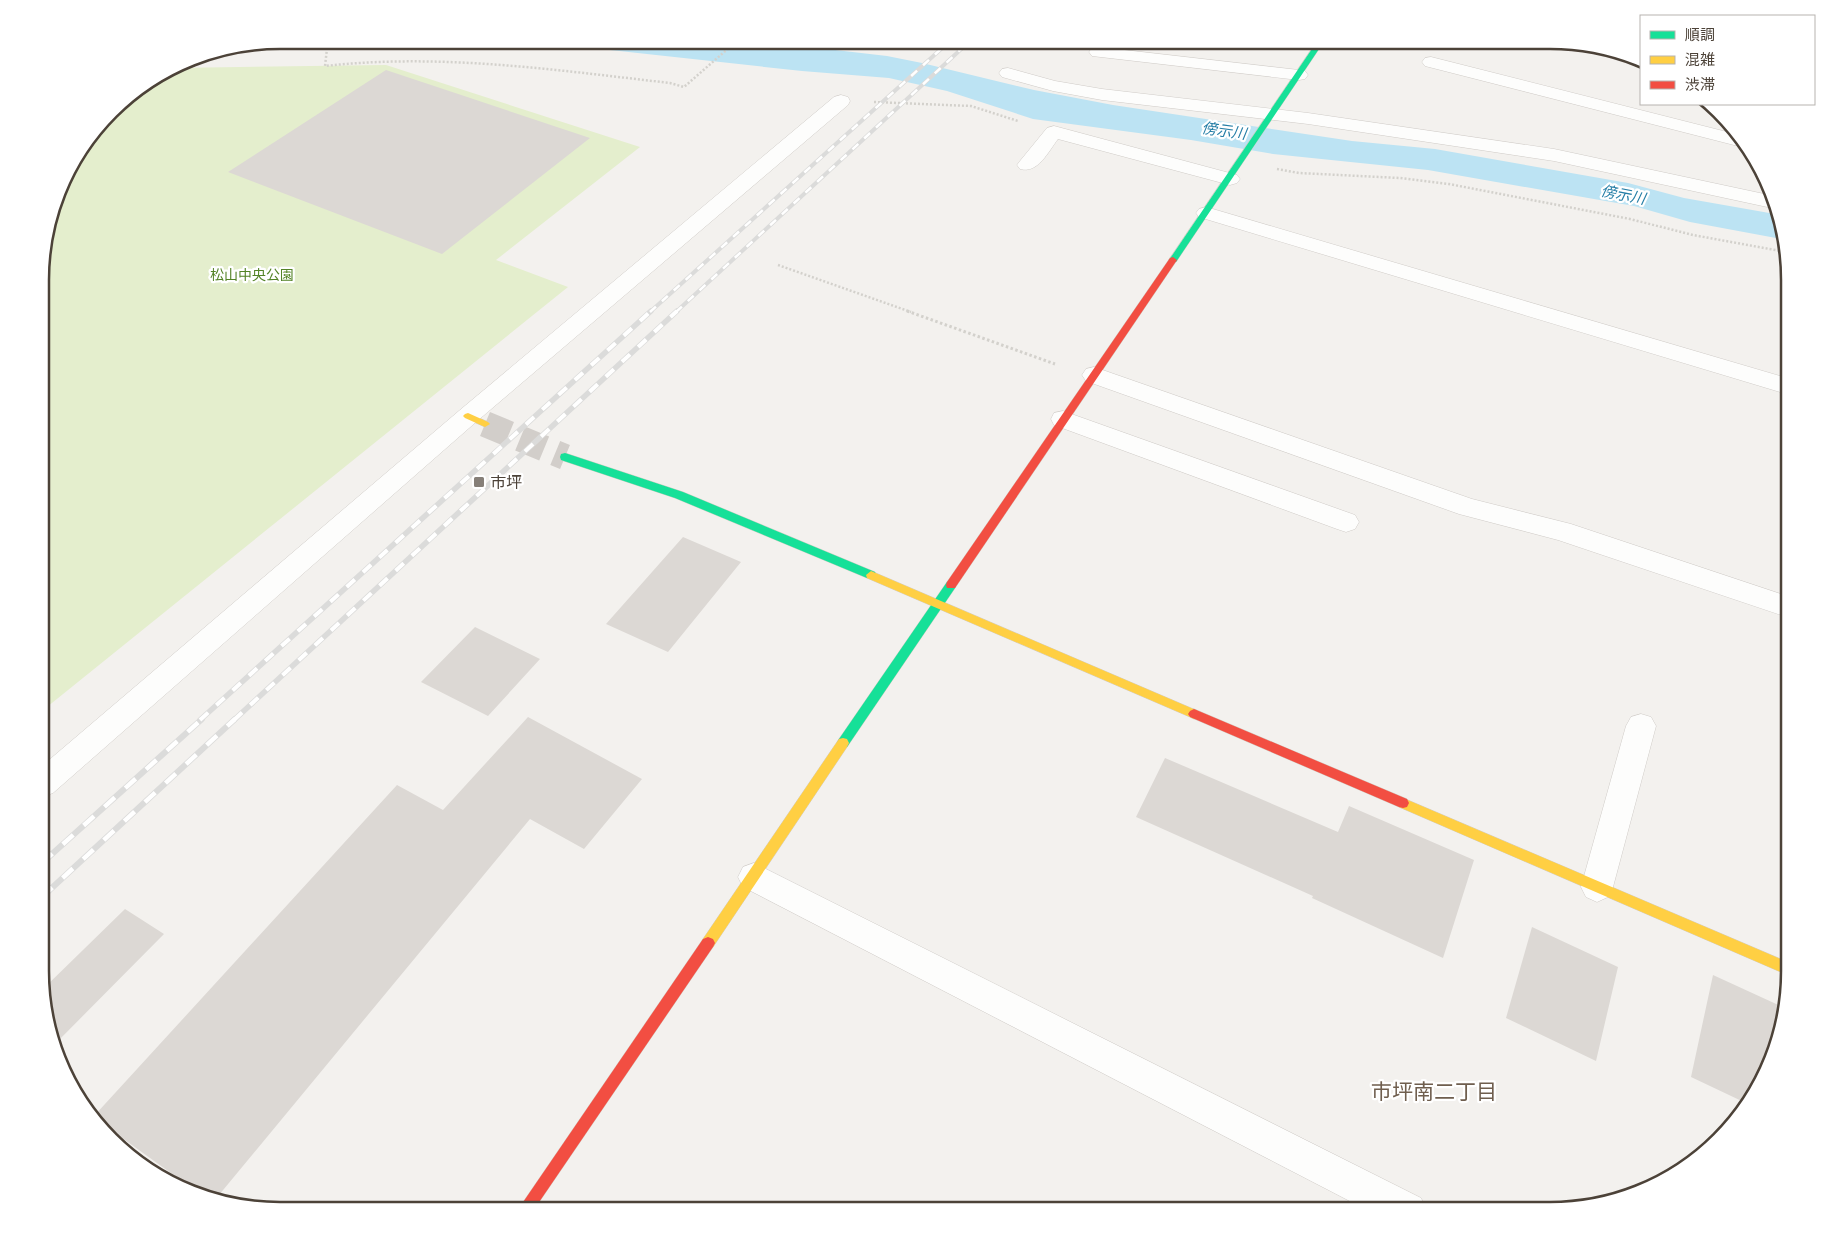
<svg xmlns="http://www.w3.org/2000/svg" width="1830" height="1251" viewBox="0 0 1830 1251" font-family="Cabin,'Noto Sans JP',sans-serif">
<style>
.green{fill:#e4eecd}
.water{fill:#bce3f3}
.building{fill:#dcd8d4}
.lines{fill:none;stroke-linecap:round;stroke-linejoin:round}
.secondary-tunnel{stroke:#d2ceca;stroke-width:26;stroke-dasharray:26 12;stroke-linecap:butt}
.street-casing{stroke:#d0ccc8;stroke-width:1}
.fast-casing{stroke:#d3cec5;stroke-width:1}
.slow-casing{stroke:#d3cec5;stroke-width:1}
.jam-casing{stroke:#d3cec5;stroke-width:1}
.path-far1{stroke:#d3d1cc;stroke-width:2.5;stroke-dasharray:2 2;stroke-linecap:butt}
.path{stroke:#d3d1cc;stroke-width:3;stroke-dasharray:2.5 2.5;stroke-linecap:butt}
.street{fill:#fdfdfc;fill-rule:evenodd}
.fast{fill:#16e098;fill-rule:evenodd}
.slow{fill:#ffcf43;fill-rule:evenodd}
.jam{fill:#f24e42;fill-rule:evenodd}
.rail-far2-casing{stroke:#dbdbda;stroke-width:4}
.rail-far1-casing{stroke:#dbdbda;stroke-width:5.5}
.rail-casing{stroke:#dbdbda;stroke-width:6}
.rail-far2{stroke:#fff;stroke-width:2.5;stroke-dasharray:8;stroke-linecap:butt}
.rail-far1{stroke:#fff;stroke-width:4;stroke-dasharray:11;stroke-linecap:butt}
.rail{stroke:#fff;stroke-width:4.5;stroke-dasharray:14;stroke-linecap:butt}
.poi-dot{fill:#867f78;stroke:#fff;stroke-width:2}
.labels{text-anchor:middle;stroke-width:4.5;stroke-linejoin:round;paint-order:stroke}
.far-park-label{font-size:14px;fill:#538326;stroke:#fff}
.far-water-label{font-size:15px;font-style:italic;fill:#257ea6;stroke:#fff}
.poi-label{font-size:16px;fill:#4c4238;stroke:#fff;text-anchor:start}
.near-neighbourhood-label{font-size:21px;fill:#6f5e4e;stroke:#fff}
.rim{fill:none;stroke:#4c4238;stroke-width:2.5}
</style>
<rect width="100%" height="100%" fill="#f3f1ee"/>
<path class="green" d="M 386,65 L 640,147 L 496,260 L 568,287 L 42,711 L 42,248 L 65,173 L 121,100 L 172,68 Z"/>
<path class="water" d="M 279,40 L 748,40 L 887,56 L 922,63 L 1034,90 L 1113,105 L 1352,141 L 1435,149 L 1628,183 L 1684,198 L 1775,214 L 1782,239 L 1690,222 L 1634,206 L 1428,170 L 1273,154 L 1191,140 L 1033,119 L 947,91 L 889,78 L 802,71 L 555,44 L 422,43 L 236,49 Z"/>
<path class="building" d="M 386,70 L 590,138 L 442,254 L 228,172 Z
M 683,537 L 741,562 L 668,652 L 606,624 Z
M 475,627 L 540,659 L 488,716 L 421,682 Z
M 528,717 L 642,779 L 584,849 L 530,819 L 214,1201 L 207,1199 L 100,1122 L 94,1116 L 397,785 L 443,810 Z
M 1165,758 L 1338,832 L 1349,806 L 1474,860 L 1443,958 L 1312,898 L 1313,896 L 1136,817 Z
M 125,909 L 164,934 L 56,1043 L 42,1003 L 42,990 Z
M 1532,927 L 1618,967 L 1596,1061 L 1506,1018 Z
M 1713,975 L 1785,1008 L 1777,1049 L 1748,1104 L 1691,1077 Z"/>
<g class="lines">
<path class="secondary-tunnel" d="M 485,424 L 565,457"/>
<g class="street-casing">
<path id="street" d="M 1098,47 L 1299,70 L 1305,71 L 1308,75 L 1305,79 L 1299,80 L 1092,56 L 1089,52 L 1092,48 Z
M 1431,57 L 1735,134 L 1746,146 L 1734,145 L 1425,66 L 1422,62 L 1425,58 Z
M 1008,68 L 1055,81 L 1102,89 L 1308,113 L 1554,149 L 1769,195 L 1772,208 L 1554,161 L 1308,124 L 1102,100 L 1053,91 L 1002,77 L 999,73 L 1002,69 Z
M 841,95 L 848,97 L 850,101 L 848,105 L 476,422 L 53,793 L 42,797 L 42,766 L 460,410 L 834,97 Z
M 1054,126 L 1237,175 L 1240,179 L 1237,183 L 1230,185 L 1058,139 C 1048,152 1038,174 1020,169 L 1017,165 L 1020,161 L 1047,128 Z
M 1206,207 L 1790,379 L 1790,395 L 1199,217 L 1196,213 L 1199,209 Z
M 1094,367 L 1472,499 L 1571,524 L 1790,597 L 1790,618 L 1558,540 L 1459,514 L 1086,381 L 1082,375 L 1086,369 Z
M 1063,411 L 1355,515 L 1359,522 L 1355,529 L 1346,532 L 1337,529 L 1054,425 L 1051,419 L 1054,413 Z
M 1641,714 L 1651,717 L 1656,726 L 1613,887 L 1608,897 L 1597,902 L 1586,897 L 1581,887 L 1626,726 L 1631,717 Z
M 754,863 L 1421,1198 L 1427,1211 L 1369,1211 L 743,887 L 738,877 L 743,867 Z"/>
</g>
<g class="fast-casing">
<path id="fast" d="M 1318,40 L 1325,40 L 1176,262 L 1170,262 L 1169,260 Z
M 565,453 L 683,492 L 875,572 L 876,575 L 875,578 L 867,578 L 675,498 L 561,460 L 560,457 L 561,454 Z
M 951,581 L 956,585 L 955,588 L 847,747 L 843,748 L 839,747 L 837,743 L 839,739 L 947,582 Z"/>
</g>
<g class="slow-casing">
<path id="slow" d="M 468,413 L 488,422 L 490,424 L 485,427 L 465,418 L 463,416 L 465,414 Z
M 871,571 L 1198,711 L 1200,714 L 1198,717 L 1194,719 L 1190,717 L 867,578 L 866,575 Z
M 843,738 L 847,739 L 849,743 L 847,747 L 713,947 L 708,949 L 703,947 L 701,943 L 703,939 L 839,739 Z
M 1403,798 L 1790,963 L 1790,976 L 1399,807 L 1397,803 L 1399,799 Z"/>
</g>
<g class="jam-casing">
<path id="jam" d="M 1173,257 L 1177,260 L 955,588 L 947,588 L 946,585 L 947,582 L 1170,258 Z
M 1194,709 L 1407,799 L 1409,803 L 1407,807 L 1403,808 L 1399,807 L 1190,717 L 1188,714 L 1190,711 Z
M 708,937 L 713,939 L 715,943 L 713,947 L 533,1211 L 517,1211 L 703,939 Z"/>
</g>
<path class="path-far1" d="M 328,40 L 325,66 C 440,53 556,70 670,83 L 684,87 L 738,40
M 874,102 L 971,106 L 1018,121
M 1277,169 L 1299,173 L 1400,178 L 1449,184 L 1630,219 L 1693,235 L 1786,252
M 778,265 L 911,312"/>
<path class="path" d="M 907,311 L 1055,364"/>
<use href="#street" class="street"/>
<use href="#fast" class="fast"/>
<use href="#slow" class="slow"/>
<use href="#jam" class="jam"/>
<g class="rail-far2-casing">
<path id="rail-far2" d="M 650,312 L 951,40
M 676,312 L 971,40"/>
</g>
<g class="rail-far1-casing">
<path id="rail-far1" d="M 200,720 L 651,311
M 234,720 L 677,311"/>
</g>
<g class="rail-casing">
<path id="rail" d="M 42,863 L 202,719
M 42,897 L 235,719"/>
</g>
<use href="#rail-far2" class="rail-far2"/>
<use href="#rail-far1" class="rail-far1"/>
<use href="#rail" class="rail"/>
</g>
<rect class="poi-dot" x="473" y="476" width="12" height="12" rx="2.5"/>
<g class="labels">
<g class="far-park-label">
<text x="252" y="280">松山中央公園</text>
</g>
<g class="far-water-label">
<text transform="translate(1224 131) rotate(8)" y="5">傍示川</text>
<text transform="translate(1623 195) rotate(11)" y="5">傍示川</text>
</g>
<g class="poi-label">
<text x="490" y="488">市坪</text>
</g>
<g class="near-neighbourhood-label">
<text x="1434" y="1099">市坪南二丁目</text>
</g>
</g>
<path d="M0 0H1830V1251H0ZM280 49H1550A231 231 0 0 1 1781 280V971A231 231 0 0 1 1550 1202H280A231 231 0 0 1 49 971V280A231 231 0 0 1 280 49Z" fill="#fff" fill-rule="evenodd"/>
<path class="rim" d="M280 49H1550A231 231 0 0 1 1781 280V971A231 231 0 0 1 1550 1202H280A231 231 0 0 1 49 971V280A231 231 0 0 1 280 49Z"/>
<rect x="1640" y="15" width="175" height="90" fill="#ffffff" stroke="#b7b3af"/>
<rect x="1650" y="31" width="25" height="8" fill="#16e098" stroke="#b7b3af"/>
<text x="1685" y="40" font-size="15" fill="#4c4238">順調</text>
<rect x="1650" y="56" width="25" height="8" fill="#ffcf43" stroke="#b7b3af"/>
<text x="1685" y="65" font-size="15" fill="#4c4238">混雑</text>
<rect x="1650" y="81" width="25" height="8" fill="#f24e42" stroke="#b7b3af"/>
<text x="1685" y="90" font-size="15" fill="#4c4238">渋滞</text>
</svg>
